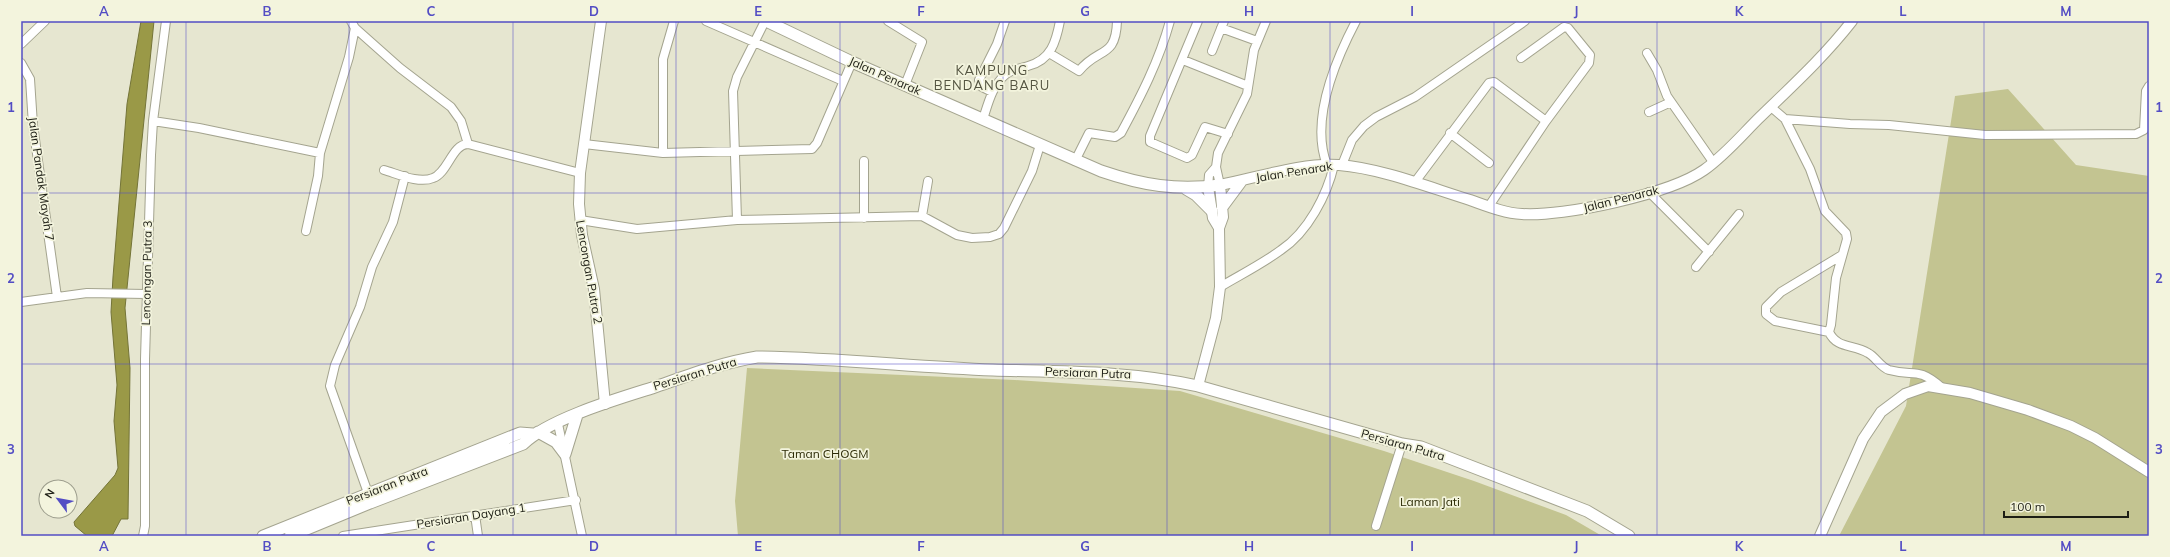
<svg xmlns="http://www.w3.org/2000/svg" width="2170" height="557" viewBox="0 0 2170 557" font-family="Mulish,sans-serif">
<style>
.green{fill:#c3c491}
.water{fill:#9a9947;stroke:#747438}
.lines{fill:none;stroke-linecap:round;stroke-linejoin:round}
.minor-casing{stroke:#a4a48f;stroke-width:10}
.tertiary-casing{stroke:#a4a48f;stroke-width:12}
.secondary-casing{stroke:#a4a48f;stroke-width:13}
.minor{stroke:#fff;stroke-width:8}
.tertiary{stroke:#fff;stroke-width:10}
.secondary{stroke:#fff;stroke-width:11}
.grid{fill:none;stroke:#534dc4;stroke-width:1;stroke-opacity:0.55}
.labels{text-anchor:middle;stroke-width:3.5;stroke-linejoin:round;paint-order:stroke}
.street-label{font-size:12px;fill:#1c1d14;stroke:#f3f4dd}
.park-label{font-size:12px;fill:#2c2b06;stroke:#f3f4dd}
.neighbourhood-label{font-size:13px;letter-spacing:1px;fill:#545441;stroke:#f3f4dd}
.neatline{fill:none;stroke:#534dc4;stroke-width:1.5}
.grid-label{font-size:13px;text-anchor:middle;font-weight:bold;fill:#534dc4}
</style>
<rect width="100%" height="100%" fill="#e6e6d0"/>
<path class="green" d="M 2008,89 L 2076,165 L 2149,176 L 2149,536 L 1839,536 L 1906,406 L 1955,96 Z
M 747,368 L 1015,380 L 1180,391 L 1384,451 L 1474,481 L 1566,515 L 1602,536 L 738,536 L 735,501 Z"/>
<path class="water" d="M 141,21 L 154,21 L 125,308 L 130,368 L 128,519 L 121,519 L 112,536 L 87,536 L 75,526 L 74,522 L 115,475 L 118,468 L 114,421 L 117,385 L 111,312 L 113,277 L 127,104 Z"/>
<g class="lines">
<g class="minor-casing">
<path id="minor" d="M 351,21 L 355,28 L 400,68 L 451,107 L 461,121 L 468,144
M 706,21 L 843,81
M 888,21 L 922,42 L 905,85
M 1198,21 L 1150,136 L 1150,142 L 1187,158 L 1192,155 L 1205,127 L 1228,134
M 1221,28 L 1257,41
M 21,44 L 45,21
M 1212,51 L 1224,21
M 1049,53 L 1079,71 C 1098,47 1116,59 1117,21
M 1647,53 L 1657,70 L 1667,96 L 1713,162
M 1183,60 L 1248,86
M 21,63 L 30,79 L 33,125 L 57,297
M 992,92 L 982,87 L 979,80 L 997,44 L 1005,21
M 1771,107 L 1785,119 L 1810,169 L 1825,211 L 1846,233 L 1847,239 L 1836,278 L 1831,325 L 1829,332 C 1837,349 1853,344 1868,353 C 1876,357 1880,367 1889,370 C 1914,377 1917,366 1941,387
M 1649,112 L 1671,102
M 983,119 C 988,104 992,86 1005,75 C 1011,70 1021,68 1028,66 C 1051,60 1056,42 1060,21
M 1785,119 L 1850,124 L 1889,125 L 1985,135 L 2136,134 L 2144,130 L 2146,91 L 2149,86
M 153,121 L 199,128 L 320,153
M 1450,133 L 1489,163
M 584,144 L 663,153 L 812,149 L 817,143 L 852,62
M 663,153 L 663,59 L 674,21
M 864,161 L 864,218
M 1075,161 L 1089,133 L 1115,137 L 1121,133 C 1141,96 1159,61 1170,21
M 1327,165 C 1310,121 1335,61 1356,21
M 1342,165 L 1352,140 L 1364,126 L 1376,117 L 1415,97 L 1525,21
M 1216,167 L 1220,185
M 384,170 C 398,174 419,184 433,178 C 448,173 452,144 468,144 L 580,173
M 1415,182 L 1489,83 L 1494,82 L 1546,121
M 1208,187 L 1209,175 L 1216,167 L 1218,153 L 1247,94 L 1254,50 L 1266,21
M 1649,192 L 1709,252
M 1489,206 L 1546,121 L 1589,63 L 1590,55 L 1568,28 L 1564,27 L 1521,58
M 922,216 L 928,181
M 580,220 L 637,229 L 737,220 L 922,216 L 957,235 L 972,238 L 990,237 L 999,234 L 1004,228 L 1032,171 L 1040,145
M 737,220 L 733,91 L 737,77 L 765,21
M 306,231 L 318,176 L 320,153 L 349,57 L 355,28
M 1696,267 L 1739,214
M 1220,287 C 1240,275 1262,264 1281,250 C 1308,232 1327,195 1334,165
M 21,302 L 87,293 L 146,294
M 1829,332 L 1775,321 L 1766,314 L 1766,307 L 1781,292 L 1842,255
M 558,424 L 582,536
M 368,493 L 330,386 L 335,365 L 360,307 L 372,267 L 393,222 L 405,176
M 475,515 L 478,536
M 1376,526 L 1402,444
M 143,536 L 145,526 L 145,359 L 151,155 L 153,121 L 166,21
M 343,536 L 576,500"/>
</g>
<g class="tertiary-casing">
<path id="tertiary" d="M 601,21 L 580,173 L 579,204 L 582,235 L 594,289 L 605,404
M 1222,208 L 1242,181
M 1219,228 L 1223,217 L 1220,185 C 1256,178 1304,162 1339,165 C 1380,168 1431,188 1470,200 C 1487,206 1504,213 1522,214 C 1563,217 1670,194 1704,170 C 1724,156 1741,136 1758,119 C 1791,87 1824,57 1852,21
M 1198,386 L 1216,318 L 1220,287 L 1219,228 L 1213,218 L 1208,187
M 1820,536 L 1863,439 L 1881,412 L 1905,394 L 1928,386 L 1970,393 L 2028,410 L 2071,426 L 2095,438 L 2149,472"/>
</g>
<g class="secondary-casing">
<path id="secondary" d="M 766,21 L 852,62 L 1101,171 C 1142,185 1177,191 1220,185
M 1186,189 L 1196,195 L 1212,211
M 538,432 L 556,442 L 565,454
M 565,454 L 577,415
M 263,536 L 520,433 L 533,434
M 290,536 L 370,503 L 523,444 C 549,419 617,399 652,388 C 687,376 720,363 757,357 C 836,358 915,367 993,370 C 1062,372 1130,371 1198,386 L 1402,444 L 1421,447 L 1587,511 L 1629,536"/>
</g>
<use href="#minor" class="minor"/>
<use href="#tertiary" class="tertiary"/>
<use href="#secondary" class="secondary"/>
</g>
<path class="grid" d="M 186,21 L 186,536M 349,21 L 349,536M 513,21 L 513,536M 676,21 L 676,536M 840,21 L 840,536M 1003,21 L 1003,536M 1167,21 L 1167,536M 1330,21 L 1330,536M 1494,21 L 1494,536M 1657,21 L 1657,536M 1821,21 L 1821,536M 1984,21 L 1984,536M 21,193 L 2149,193M 21,364 L 2149,364"/>
<g class="labels">
<g class="street-label">
<text transform="translate(885 76) rotate(24)" y="4">Jalan Penarak</text>
<text transform="translate(1294 172) rotate(-9)" y="4">Jalan Penarak</text>
<text transform="translate(41 179) rotate(82)" y="4">Jalan Pandak Mayah 7</text>
<text transform="translate(1621 199) rotate(-14)" y="4">Jalan Penarak</text>
<text transform="translate(589 272) rotate(80)" y="4">Lencongan Putra 2</text>
<text transform="translate(147 273) rotate(-89)" y="4">Lencongan Putra 3</text>
<text transform="translate(1088 373) rotate(2)" y="4">Persiaran Putra</text>
<text transform="translate(695 374) rotate(-17)" y="4">Persiaran Putra</text>
<text transform="translate(1403 445) rotate(16)" y="4">Persiaran Putra</text>
<text transform="translate(387 486) rotate(-21)" y="4">Persiaran Putra</text>
<text transform="translate(471 516) rotate(-9)" y="4">Persiaran Dayang 1</text>
</g>
<g class="park-label">
<text x="825" y="458">Taman CHOGM</text>
<text x="1430" y="506">Laman Jati</text>
</g>
<g class="neighbourhood-label">
<text x="992" y="75">KAMPUNG<tspan x="992" dy="15">BENDANG BARU</tspan></text>
</g>
</g>
<rect width="2170" height="557" fill="none" stroke="#f3f4dd" stroke-width="44"/>
<g transform="translate(58 499) rotate(302)"><circle r="19" fill="#f3f4dd" stroke="#9d9e8d"/>
<path d="M0-3L7 15L0 10L-7 15Z" fill="#534dc4"/>
<text y="-6" font-size="11" font-weight="bold" text-anchor="middle" fill="#1c1d14">N</text>
</g>
<path d="M2004 511v6h124v-6" fill="none" stroke="#1c1d14" stroke-width="2"/>
<text x="2010" y="511" font-size="12" fill="#1c1d14" stroke="#f3f4dd" stroke-width="3" paint-order="stroke">100 m</text>
<rect x="22" y="22" width="2126" height="513" class="neatline"/>
<g class="grid-label">
<text x="104" y="16">A</text>
<text x="267" y="16">B</text>
<text x="431" y="16">C</text>
<text x="594" y="16">D</text>
<text x="758" y="16">E</text>
<text x="921" y="16">F</text>
<text x="1085" y="16">G</text>
<text x="1249" y="16">H</text>
<text x="1412" y="16">I</text>
<text x="1576" y="16">J</text>
<text x="1739" y="16">K</text>
<text x="1903" y="16">L</text>
<text x="2066" y="16">M</text>
<text x="11" y="112">1</text>
<text x="2159" y="112">1</text>
<text x="11" y="283">2</text>
<text x="2159" y="283">2</text>
<text x="11" y="454">3</text>
<text x="2159" y="454">3</text>
<text x="104" y="551">A</text>
<text x="267" y="551">B</text>
<text x="431" y="551">C</text>
<text x="594" y="551">D</text>
<text x="758" y="551">E</text>
<text x="921" y="551">F</text>
<text x="1085" y="551">G</text>
<text x="1249" y="551">H</text>
<text x="1412" y="551">I</text>
<text x="1576" y="551">J</text>
<text x="1739" y="551">K</text>
<text x="1903" y="551">L</text>
<text x="2066" y="551">M</text>
</g>
</svg>
